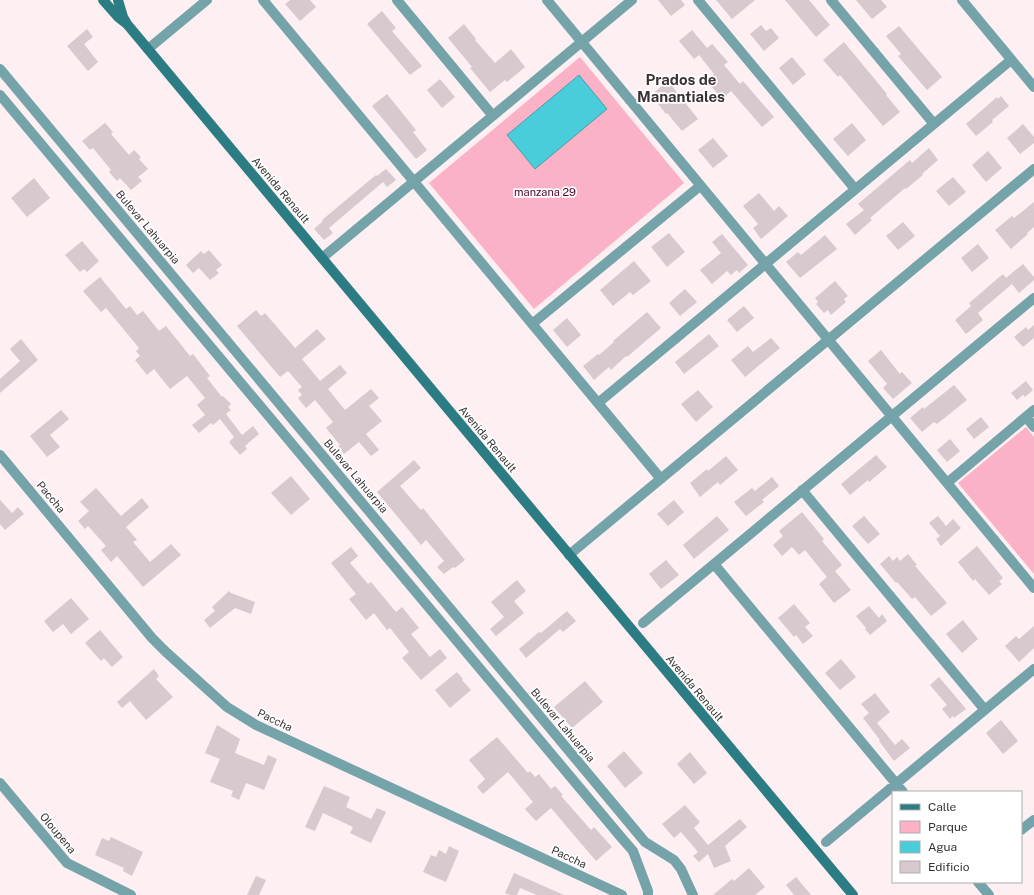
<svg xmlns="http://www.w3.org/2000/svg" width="1034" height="895" viewBox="0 0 1034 895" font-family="'Public Sans',sans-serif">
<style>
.green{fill:#fbb2c7}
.water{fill:#4acdda;stroke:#459fa8}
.building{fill:#d7c9cd}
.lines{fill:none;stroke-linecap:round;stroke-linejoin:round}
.street{stroke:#74a3a9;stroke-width:10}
.secondary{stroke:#2c7c84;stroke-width:10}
.labels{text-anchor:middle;stroke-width:3.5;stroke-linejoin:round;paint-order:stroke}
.street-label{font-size:11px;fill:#383334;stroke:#fff}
.park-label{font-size:11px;fill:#520028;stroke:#fff}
.district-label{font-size:15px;font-weight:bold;fill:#3b3133;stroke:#fff}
</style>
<rect width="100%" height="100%" fill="#fdeff2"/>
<path class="green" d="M 580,57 L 684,183 L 534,309 L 429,183 Z
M 1026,427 L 1034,437 L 1034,574 L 958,483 Z"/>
<path class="water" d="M 579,75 L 607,109 L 535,169 L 507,135 Z"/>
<path class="building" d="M 290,0 L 310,0 L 316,7 L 300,21 L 285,4 Z
M 658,0 L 681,0 L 685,5 L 671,16 Z
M 716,0 L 755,0 L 732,19 Z
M 785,0 L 809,0 L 830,25 L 816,37 Z
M 856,0 L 881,0 L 887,7 L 872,19 Z
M 382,11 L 396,28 L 392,31 L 422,66 L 410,75 L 367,24 Z
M 464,24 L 476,39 L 475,40 L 495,63 L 511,49 L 525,67 L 507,82 L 505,80 L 490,92 L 470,68 L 472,67 L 448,38 Z
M 761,25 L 766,31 L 771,28 L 779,38 L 764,51 L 750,34 Z
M 899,26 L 942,77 L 927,90 L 898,56 L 901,54 L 886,36 Z
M 87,29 L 93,37 L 84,44 L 98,62 L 88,71 L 67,46 Z
M 692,30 L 707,48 L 712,44 L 728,62 L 724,65 L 740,84 L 743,81 L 774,117 L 762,127 L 731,91 L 722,99 L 706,80 L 714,74 L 699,55 L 694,59 L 679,41 Z
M 844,42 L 887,94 L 886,95 L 900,112 L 883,126 L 840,75 L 838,77 L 823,60 Z
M 792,57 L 806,74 L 793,85 L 779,68 Z
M 440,79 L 455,97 L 442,108 L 427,90 Z
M 668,81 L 698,119 L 682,131 L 667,113 L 666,114 L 651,95 Z
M 387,94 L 416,130 L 413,132 L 427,150 L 416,159 L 372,106 Z
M 1001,96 L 1009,106 L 992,120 L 993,122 L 976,136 L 966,124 L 997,97 L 998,99 Z
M 105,123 L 113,132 L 111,134 L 129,155 L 134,150 L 141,157 L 139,159 L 148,169 L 138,177 L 142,181 L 131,190 L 120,178 L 117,181 L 109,172 L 111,170 L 93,148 L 90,150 L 82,141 Z
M 852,123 L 866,140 L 848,156 L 833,139 Z
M 1023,124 L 1034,137 L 1034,143 L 1020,154 L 1007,138 Z
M 713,138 L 728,156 L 713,168 L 698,150 Z
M 929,148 L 938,160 L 922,174 L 923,175 L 906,189 L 905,188 L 870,218 L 872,220 L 855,235 L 846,224 L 864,210 L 858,204 L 910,160 L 912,163 Z
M 988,151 L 1002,168 L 986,182 L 972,165 Z
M 386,169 L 396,180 L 387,187 L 383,182 L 329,228 L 333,233 L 324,240 L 314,229 L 323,221 L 322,220 L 376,175 L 377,176 Z
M 953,177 L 966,192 L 949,206 L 936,191 Z
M 34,178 L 50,198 L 27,217 L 11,198 Z
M 759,193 L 774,211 L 779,206 L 788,216 L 761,239 L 753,228 L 758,224 L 743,206 Z
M 1034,202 L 1034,227 L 1027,233 L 1028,234 L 1011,249 L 995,230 L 1012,216 L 1014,218 Z
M 903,222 L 915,236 L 898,250 L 886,236 Z
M 669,233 L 685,252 L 667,267 L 651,247 Z
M 722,234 L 748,265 L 739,273 L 737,270 L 731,275 L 727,271 L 712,284 L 700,270 L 721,253 L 712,242 Z
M 825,235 L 837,249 L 800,278 L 786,262 L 798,252 L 801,255 Z
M 82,241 L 99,261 L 87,272 L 84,269 L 80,272 L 65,255 Z
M 978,244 L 989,258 L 972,272 L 961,258 Z
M 209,250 L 222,265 L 216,270 L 219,273 L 210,280 L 199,268 L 193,273 L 186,265 L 201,251 L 204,254 Z
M 634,261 L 651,281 L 633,295 L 630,292 L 613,306 L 600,290 Z
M 1023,264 L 1034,277 L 1034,280 L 1019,293 L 1012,284 L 978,313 L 983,320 L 966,334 L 955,320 L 971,306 L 969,303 L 1003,274 L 1006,278 Z
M 100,277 L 126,309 L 130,306 L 137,315 L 143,311 L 159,331 L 166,326 L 190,356 L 193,354 L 210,376 L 207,378 L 222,397 L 223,396 L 231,404 L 228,407 L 231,410 L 226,414 L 242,435 L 253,426 L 259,434 L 245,446 L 247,449 L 240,455 L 236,450 L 236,451 L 229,442 L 234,437 L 220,419 L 213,425 L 211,423 L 199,433 L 192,425 L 205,415 L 197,405 L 205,398 L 187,376 L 170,389 L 154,369 L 147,375 L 135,360 L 140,356 L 136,351 L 139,348 L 106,308 L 101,312 L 83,291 Z
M 835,281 L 848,296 L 844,299 L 846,302 L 831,315 L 828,310 L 824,313 L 816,304 L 818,302 L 815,298 Z
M 685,289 L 697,302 L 680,316 L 669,303 Z
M 744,306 L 754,318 L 737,332 L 727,320 Z
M 256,310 L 261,316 L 265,313 L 295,348 L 317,329 L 326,339 L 302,359 L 320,381 L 340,365 L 347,373 L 328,389 L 345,410 L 371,389 L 379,398 L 369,406 L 382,421 L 366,434 L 379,450 L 371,456 L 359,442 L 344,454 L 338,447 L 340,445 L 326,428 L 333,422 L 315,400 L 306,408 L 298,398 L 302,395 L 298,390 L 302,387 L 288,371 L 280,377 L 237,326 Z
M 647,312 L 661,328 L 627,357 L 626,356 L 611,370 L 609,367 L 594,380 L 583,366 L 598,354 L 599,355 L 614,342 L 613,341 Z
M 567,318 L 581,335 L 567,347 L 553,330 Z
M 1034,325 L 1034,338 L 1023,347 L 1014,337 L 1026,327 L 1028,330 Z
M 709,334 L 719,346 L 684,374 L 675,362 Z
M 771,338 L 780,348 L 745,377 L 731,360 L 748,346 L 753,352 Z
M 21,339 L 38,360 L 0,393 L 0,379 L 20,361 L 10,349 Z
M 881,350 L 900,374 L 902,372 L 912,383 L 893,399 L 883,388 L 887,384 L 868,361 Z
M 1026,381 L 1033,390 L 1025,397 L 1023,395 L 1017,400 L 1011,393 Z
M 954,385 L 967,400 L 937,424 L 934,422 L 922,432 L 910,418 L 923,407 L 924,409 Z
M 698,390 L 713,407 L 696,422 L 681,404 Z
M 61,410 L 69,419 L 50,435 L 60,447 L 47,457 L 30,436 Z
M 981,417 L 989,427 L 974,439 L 966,429 Z
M 950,439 L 960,451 L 947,462 L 937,450 Z
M 876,455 L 887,467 L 869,482 L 868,480 L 850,495 L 841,484 Z
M 726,456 L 738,470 L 720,485 L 718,482 L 700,497 L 690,483 L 707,469 L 708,471 Z
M 414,460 L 421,468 L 400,486 L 421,510 L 423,508 L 465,560 L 455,568 L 453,567 L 444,574 L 437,567 L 444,561 L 426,540 L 421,545 L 377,492 Z
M 291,476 L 310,499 L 291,515 L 271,493 Z
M 772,477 L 779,486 L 762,500 L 764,502 L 746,516 L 734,502 L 752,488 L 755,491 Z
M 96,488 L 121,516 L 142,498 L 149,507 L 126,527 L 137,540 L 133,542 L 150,562 L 171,544 L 181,555 L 143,587 L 117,556 L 111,562 L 101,550 L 106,546 L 88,526 L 85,529 L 78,521 L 89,511 L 80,502 Z
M 0,500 L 12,513 L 18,507 L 24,514 L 5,530 L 0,524 Z
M 674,500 L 684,512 L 668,526 L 657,514 Z
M 802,512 L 824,539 L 822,541 L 842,565 L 835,571 L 851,590 L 834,603 L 819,584 L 827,577 L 805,550 L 799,555 L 792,547 L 782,556 L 773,545 L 783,536 L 779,531 Z
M 717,516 L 729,530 L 694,559 L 683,545 Z
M 864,516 L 880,534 L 868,544 L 852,526 Z
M 938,516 L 946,526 L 953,519 L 961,528 L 941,546 L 936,539 L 940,536 L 929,523 Z
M 977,546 L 1003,578 L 999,581 L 1002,584 L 989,595 L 975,579 L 973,581 L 958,562 Z
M 351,547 L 358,556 L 350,563 L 368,584 L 371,582 L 396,612 L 402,607 L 419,628 L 411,634 L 430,657 L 440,649 L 447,658 L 421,680 L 402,658 L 409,652 L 390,628 L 387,630 L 374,613 L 366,620 L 349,599 L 356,594 L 331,563 Z
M 908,554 L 917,565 L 915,566 L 947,603 L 931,616 L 915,597 L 912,599 L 897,582 L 896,583 L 880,564 L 889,556 L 893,561 L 897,557 L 900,561 Z
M 666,560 L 679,575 L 661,589 L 649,574 Z
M 517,580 L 526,591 L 514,601 L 524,613 L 496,636 L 490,629 L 504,617 L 491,602 Z
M 229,591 L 231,593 L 255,602 L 251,614 L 235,608 L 210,628 L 204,620 L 215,611 L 212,607 Z
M 71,598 L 89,619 L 71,634 L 63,624 L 53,632 L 44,621 Z
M 794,604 L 810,623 L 805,627 L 813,636 L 803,644 L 796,635 L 794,637 L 778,618 Z
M 869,606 L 879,618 L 882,614 L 887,621 L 870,635 L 865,629 L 866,628 L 856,616 Z
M 567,611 L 576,621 L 563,632 L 560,629 L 526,658 L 519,649 L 539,632 L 541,633 Z
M 963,620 L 978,639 L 962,653 L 946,634 Z
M 1034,626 L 1034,648 L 1019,662 L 1005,646 L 1016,636 L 1019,639 Z
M 100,630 L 123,657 L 112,667 L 104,658 L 101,661 L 85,643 Z
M 841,659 L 856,677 L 840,690 L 825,673 Z
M 154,669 L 159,676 L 156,679 L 173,697 L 146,720 L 130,701 L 122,708 L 117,702 Z
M 457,672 L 463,679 L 462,680 L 471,690 L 450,708 L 435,690 Z
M 939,677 L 966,709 L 954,718 L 953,716 L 950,719 L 942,709 L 947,705 L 930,685 Z
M 585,681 L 603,702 L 572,728 L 554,707 Z
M 875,693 L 890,712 L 877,723 L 895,745 L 902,739 L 910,748 L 894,761 L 879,741 L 880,740 L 863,718 L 869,713 L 861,704 Z
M 1001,720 L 1018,741 L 1003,754 L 986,733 Z
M 217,725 L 240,739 L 235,753 L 264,765 L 268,755 L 277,759 L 264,790 L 246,783 L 239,800 L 231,796 L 233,791 L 210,782 L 220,759 L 205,753 Z
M 497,737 L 528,773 L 530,771 L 535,777 L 539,774 L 551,789 L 555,786 L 563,795 L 561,796 L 591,830 L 594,827 L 612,847 L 596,861 L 551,808 L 536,821 L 525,809 L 533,802 L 508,772 L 483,794 L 477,787 L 485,779 L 469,760 Z
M 624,751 L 643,773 L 625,788 L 607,766 Z
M 690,752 L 707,773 L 694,784 L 677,764 Z
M 324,786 L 350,797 L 346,807 L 371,819 L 377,808 L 386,812 L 371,843 L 350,833 L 353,827 L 323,813 L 315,831 L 305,827 Z
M 685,805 L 700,822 L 694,828 L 708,845 L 740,819 L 747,827 L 725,846 L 731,861 L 714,868 L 708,854 L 699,862 L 693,856 L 698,852 L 681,832 L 674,838 L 662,824 Z
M 111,837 L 143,852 L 132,876 L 123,871 L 124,868 L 95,855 L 102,838 L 109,841 Z
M 449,846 L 459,851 L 446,882 L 423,872 L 431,855 L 436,857 L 439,850 L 446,854 Z
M 749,868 L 765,887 L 755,895 L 713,895 L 732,879 L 734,881 Z
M 514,873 L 564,895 L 537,895 L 520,888 L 517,895 L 510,895 L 505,893 Z
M 256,876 L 266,880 L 259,895 L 247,895 Z
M 796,877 L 811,895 L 794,895 L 786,885 Z"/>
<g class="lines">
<path class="street" d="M 263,0 L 661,479
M 397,0 L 493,116
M 547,0 L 1034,588
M 698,0 L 855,189
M 831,0 L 934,124
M 962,0 L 1034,87
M 148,49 L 207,0
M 0,69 L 645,842 L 674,860 L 681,869 L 693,895
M 0,95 L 620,836 L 633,851 L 648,891 L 648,895
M 322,258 L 632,0
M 532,324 L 700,186
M 598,403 L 1011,60
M 1026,417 L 1034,427
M 0,455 L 152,638 L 166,652 L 227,707 L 256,725 L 622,895
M 947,483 L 1034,410
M 802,490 L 985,710
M 569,555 L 1034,169
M 714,564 L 903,792
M 643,623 L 1034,298
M 0,783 L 67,863 L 131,895
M 1021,830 L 1034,820
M 826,842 L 1034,669
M 978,882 L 989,895"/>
<path class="secondary" d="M 103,0 L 118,17 L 127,24 L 853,895
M 118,0 L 123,17 L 126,22"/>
</g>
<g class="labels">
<g class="street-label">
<text transform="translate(281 190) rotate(50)" y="4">Avenida Renault</text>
<text transform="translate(148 227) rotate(50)" y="4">Bulevar Lahuarpia</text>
<text transform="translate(488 439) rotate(50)" y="4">Avenida Renault</text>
<text transform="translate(356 476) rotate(50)" y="4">Bulevar Lahuarpia</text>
<text transform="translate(51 497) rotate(50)" y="4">Paccha</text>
<text transform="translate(695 688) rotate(50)" y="4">Avenida Renault</text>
<text transform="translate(275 720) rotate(26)" y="4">Paccha</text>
<text transform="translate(563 725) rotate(50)" y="4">Bulevar Lahuarpia</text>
<text transform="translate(58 833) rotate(50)" y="4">Oloupena</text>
<text transform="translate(569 857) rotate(25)" y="4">Paccha</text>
</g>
<g class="park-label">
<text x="545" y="196">manzana 29</text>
</g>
<g class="district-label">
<text x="681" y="85">Prados de<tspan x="681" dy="17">Manantiales</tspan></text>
</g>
</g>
<rect x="892" y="791" width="130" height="92" fill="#ffffff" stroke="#afadae"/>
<rect x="900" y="804" width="20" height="6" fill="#2c7c84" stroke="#afadae"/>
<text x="928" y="811" font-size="12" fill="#383334">Calle</text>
<rect x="900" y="821" width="20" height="12" fill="#fbb2c7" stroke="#afadae"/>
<text x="928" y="831" font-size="12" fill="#383334">Parque</text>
<rect x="900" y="841" width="20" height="12" fill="#4acdda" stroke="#afadae"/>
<text x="928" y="851" font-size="12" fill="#383334">Agua</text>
<rect x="900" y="861" width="20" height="12" fill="#d7c9cd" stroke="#afadae"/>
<text x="928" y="871" font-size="12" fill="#383334">Edificio</text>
</svg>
